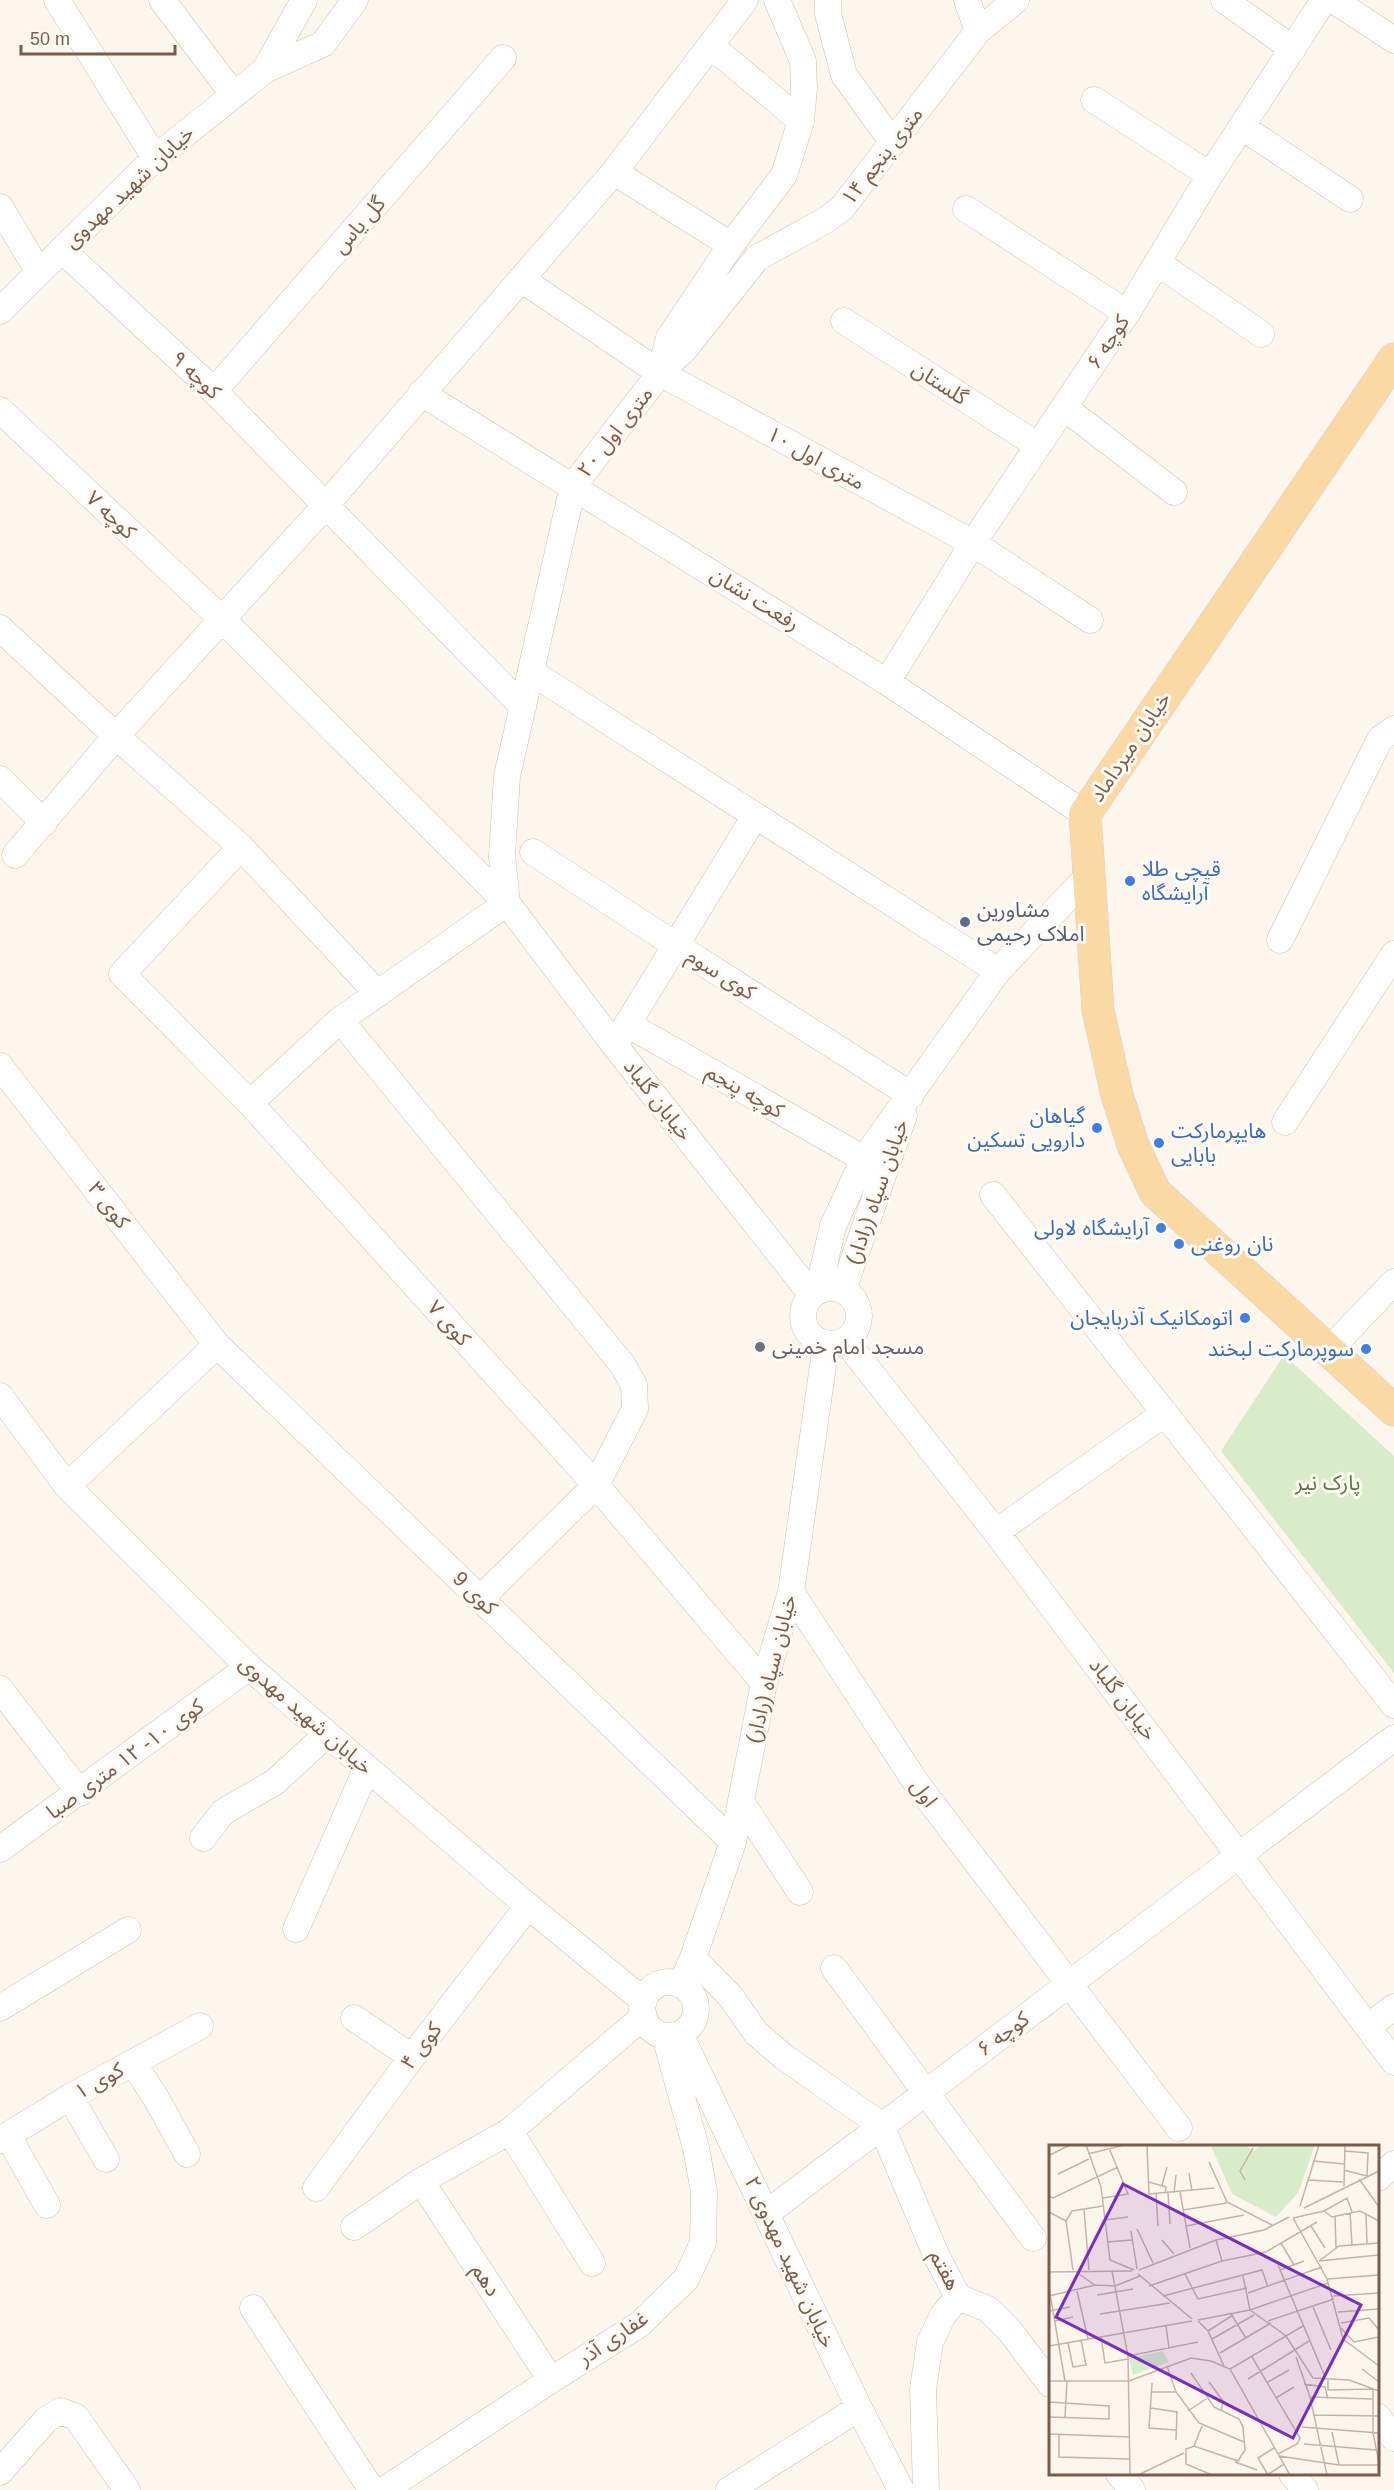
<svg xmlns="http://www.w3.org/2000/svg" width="1394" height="2490" viewBox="0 0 1394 2490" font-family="Helvetica,'Noto Sans Arabic',sans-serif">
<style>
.green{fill:#d8ecc9}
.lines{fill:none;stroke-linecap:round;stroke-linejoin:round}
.minor-casing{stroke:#d1beb0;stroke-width:27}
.major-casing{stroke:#dad1cd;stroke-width:33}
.minor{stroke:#fff;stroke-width:26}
.major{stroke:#fbd9a5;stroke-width:32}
.shop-dot{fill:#3f7fe0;stroke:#fffaf3;stroke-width:2}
.service-dot{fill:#5c6f8a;stroke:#fffaf3;stroke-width:2}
.worship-dot{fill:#6b7280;stroke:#fffaf3;stroke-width:2}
.labels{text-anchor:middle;stroke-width:6;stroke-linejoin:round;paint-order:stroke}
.street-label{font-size:21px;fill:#7a5c4d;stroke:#fffaf3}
.shop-label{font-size:21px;fill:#366cbe;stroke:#fffaf3;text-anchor:end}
.service-label{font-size:21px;fill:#4e5e75;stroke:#fffaf3;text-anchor:start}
.worship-label{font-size:21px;fill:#5b616d;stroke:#fffaf3;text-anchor:start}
.park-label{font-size:21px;fill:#537a41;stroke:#fffaf3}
.inset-road{fill:none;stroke:#c5b3a7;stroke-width:1.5}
.view{fill:#7b2cbf;fill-opacity:0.15;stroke:#7b2cbf;stroke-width:3}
.inset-edge{fill:none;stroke:#7a5c4d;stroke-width:3}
</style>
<rect width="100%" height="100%" fill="#fdf6ec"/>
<path class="green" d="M 1284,1355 L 1394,1456 L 1394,1673 L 1221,1451 Z"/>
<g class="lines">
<g class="minor-casing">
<path id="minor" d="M 57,0 L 155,158
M 162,0 L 233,94
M 828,0 L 828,14 L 844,75 L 893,143
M 967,0 L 978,31
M 1224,0 L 1293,49
M 1333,0 L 1394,40
M 711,46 L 801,121
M 265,70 L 304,0
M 1094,100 L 1210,175
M 1242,127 L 1350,199
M 614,172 L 731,245
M 0,207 L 38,271
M 966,209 L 1127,313
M 62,250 L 214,391 L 523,707
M 1158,263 L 1261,334
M 521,279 L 660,373 L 973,543 L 1090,620
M 0,311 L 155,158 L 265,70 L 323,44 L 355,0
M 844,321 L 1037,445
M 660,372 L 684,350 L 757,258 L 826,220 L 842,208 L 978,31 L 1016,0
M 214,391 L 503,58
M 421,393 L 887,682 L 1085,814
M 1065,408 L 1174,492
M 0,410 L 223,620 L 507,903 L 615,1046 L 812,1295
M 0,628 L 116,736 L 241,847 L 378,994
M 531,672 L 998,971
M 887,682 L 973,543 L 1127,313 L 1210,175 L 1324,0
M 0,779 L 44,823
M 241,847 L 122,974 L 250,1103 L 596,1485 L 764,1683
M 533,852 L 675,945 L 911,1095
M 15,855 L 116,736 L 325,506 L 614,172 L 745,0
M 507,903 L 502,856 L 507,776 L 573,486 L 660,373 L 669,338 L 731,245 L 784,175 L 801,121 L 804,88 L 803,61 L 777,0
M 1280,940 L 1380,739 L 1394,729
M 340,1020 L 622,1364 L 634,1385 L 635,1409 L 596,1485 L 481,1598
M 627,1024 L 864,1159
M 619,1038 L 755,816
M 0,1066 L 217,1345 L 733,1842
M 250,1103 L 340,1020 L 507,903
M 1285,1122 L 1394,954
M 993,1195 L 1394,1705
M803 1316a28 28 0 1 1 56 0a28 28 0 1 1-56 0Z
M 843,1290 L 904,1115
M 818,1291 L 833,1226 L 864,1159 L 998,971 L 1089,875
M 845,1340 L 996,1532 L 1394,2062
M 1329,1350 L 1394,1282
M 0,1396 L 67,1486 L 249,1667 L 528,1906 L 644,2001
M 67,1486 L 217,1345
M 996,1532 L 1165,1413
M 791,1592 L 917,1784 L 1179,2128
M 0,1689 L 80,1793
M 741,1802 L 800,1892
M 203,1838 L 223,1812 L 275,1782 L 326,1735
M 0,1849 L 249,1667
M 296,1929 L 367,1768
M 693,1958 L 731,1997 L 756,2033 L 784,2057 L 881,2125 L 937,2257 L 958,2297 L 988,2309 L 1010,2331 L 1050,2384
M 834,1968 L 1033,2238
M642 2009a27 27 0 1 1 54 0a27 27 0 1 1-54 0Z
M 681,1985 L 693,1958 L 733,1842 L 764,1683 L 791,1592 L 826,1344
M 0,2008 L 128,1930
M 354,2018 L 412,2057
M 1369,2026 L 1394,2007
M 680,2034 L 859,2408 L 901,2490
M 133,2063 L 156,2098 L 187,2154
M 70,2097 L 106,2159
M 510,2131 L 592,2263
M 8,2136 L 47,2205
M 0,2140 L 70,2097 L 200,2026
M 1378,2178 L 1394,2164
M 421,2181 L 551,2380
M 316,2188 L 412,2057 L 528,1906
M 767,2213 L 1394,1738
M 354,2227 L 421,2181 L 510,2131 L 644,2016
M 253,2308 L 372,2490
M 1378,2417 L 1394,2438
M 0,2472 L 46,2420 L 60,2411 L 76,2417 L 127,2490
M 1119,2474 L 1132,2490
M 1292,2474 L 1305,2490
M 384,2490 L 551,2380 L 640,2324 L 686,2279 L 703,2243 L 704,2192 L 696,2148 L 665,2036
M 729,2490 L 859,2408
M 926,2490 L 923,2389 L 930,2342 L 943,2315 L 958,2297"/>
</g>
<g class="major-casing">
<path id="major" d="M 1394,359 L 1085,814 L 1098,1010 L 1117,1095 L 1133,1145 L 1155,1192 L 1394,1410"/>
</g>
<use href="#minor" class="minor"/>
<use href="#major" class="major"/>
</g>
<g class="shop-dot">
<circle cx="1130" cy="881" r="6"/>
<circle cx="1097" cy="1128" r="6"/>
<circle cx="1159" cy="1143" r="6"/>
<circle cx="1161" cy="1228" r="6"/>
<circle cx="1179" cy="1244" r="6"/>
<circle cx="1245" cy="1318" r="6"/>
<circle cx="1366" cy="1349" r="6"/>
</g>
<circle class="service-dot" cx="965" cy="922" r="6"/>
<circle class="worship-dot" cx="760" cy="1347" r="6"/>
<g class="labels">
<g class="street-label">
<text transform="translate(882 156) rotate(-52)" y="7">۱۴ متری پنجم</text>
<text transform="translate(129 187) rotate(-43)" y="7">خیابان شهید مهدوی</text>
<text transform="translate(359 225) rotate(-49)" y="7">گل یاس</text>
<text transform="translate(1108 342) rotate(-57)" y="7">کوچه ۶</text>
<text transform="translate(196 375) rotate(43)" y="7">کوچه ۹</text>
<text transform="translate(940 383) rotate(33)" y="7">گلستان</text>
<text transform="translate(615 432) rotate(-52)" y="7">۲۰ متری اول</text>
<text transform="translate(816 458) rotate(29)" y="7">۱۰ متری اول</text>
<text transform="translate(111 515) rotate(43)" y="7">کوچه ۷</text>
<text transform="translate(755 599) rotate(32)" y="7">رفعت نشان</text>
<text transform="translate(1130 747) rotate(-56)" y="7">خیابان میرداماد</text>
<text transform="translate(721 974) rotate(32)" y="7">کوی سوم</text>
<text transform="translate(745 1091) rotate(30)" y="7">کوچه پنجم</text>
<text transform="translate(658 1100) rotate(52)" y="7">خیابان گلباد</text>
<text transform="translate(877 1192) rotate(-71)" y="7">خیابان سپاه (رادار)</text>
<text transform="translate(109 1205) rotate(52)" y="7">کوی ۳</text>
<text transform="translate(449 1323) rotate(48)" y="7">کوی ۷</text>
<text transform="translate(475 1593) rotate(44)" y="7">کوی 9</text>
<text transform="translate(771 1669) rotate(-76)" y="7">خیابان سپاه (رادار)</text>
<text transform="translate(1123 1699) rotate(53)" y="7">خیابان گلباد</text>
<text transform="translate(306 1715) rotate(41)" y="7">خیابان شهید مهدوی</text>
<text transform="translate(125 1759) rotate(-36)" y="7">کوی ۱۰- ۱۲ متری صبا</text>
<text transform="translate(924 1793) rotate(54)" y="7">اول</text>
<text transform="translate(1003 2034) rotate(-37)" y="7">کوچه ۶</text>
<text transform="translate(421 2046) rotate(-53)" y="7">کوی ۴</text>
<text transform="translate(99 2081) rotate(-29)" y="7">کوی ۱</text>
<text transform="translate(790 2262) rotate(65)" y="7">خیابان شهید مهدوی ۲</text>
<text transform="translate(945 2270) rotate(62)" y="7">هفتم</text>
<text transform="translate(486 2280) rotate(57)" y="7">دهم</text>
<text transform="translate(613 2338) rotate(-34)" y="7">غفاری آذر</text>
</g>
<g class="shop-label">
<text x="1142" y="876" text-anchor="start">قیچی طلا<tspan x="1142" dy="24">آرایشگاه</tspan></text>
<text x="1085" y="1123">گیاهان<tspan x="1085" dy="24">دارویی تسکین</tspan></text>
<text x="1171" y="1138" text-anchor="start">هایپرمارکت<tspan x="1171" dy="24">بابایی</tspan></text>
<text x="1149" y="1235">آرایشگاه لاولی</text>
<text x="1191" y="1251" text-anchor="start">نان روغنی</text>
<text x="1233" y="1325">اتومکانیک آذربایجان</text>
<text x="1354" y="1356">سوپرمارکت لبخند</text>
</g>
<g class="service-label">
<text x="977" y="917">مشاورین<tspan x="977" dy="24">املاک رحیمی</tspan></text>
</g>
<g class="worship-label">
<text x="772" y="1354">مسجد امام خمینی</text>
</g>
<g class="park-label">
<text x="1328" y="1490">پارک نیر</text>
</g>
</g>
<g transform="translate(1049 2145)">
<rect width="330" height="330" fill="#fdf6ec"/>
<path d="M 195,0 L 205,6 L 213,0 L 266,0 L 249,48 L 227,72 L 183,49 L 162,1 ZM 114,206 L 120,217 L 84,230 L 80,213 Z" fill="#d8ecc9"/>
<path class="inset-road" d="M 37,0 L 52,42 L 61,115 L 85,125M 98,0 L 100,49 L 165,43M 39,9 L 75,0M 1,10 L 21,0M 265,16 L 295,19M 160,17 L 178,57 L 223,80M 295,25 L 318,31 L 319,8 L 296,6M 140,28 L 143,46M 9,29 L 40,14M 310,34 L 330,62M 196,35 L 191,26 L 204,3M 259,35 L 294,37M 100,37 L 117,42 L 116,48M 113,40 L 118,22M 295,41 L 296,0M 131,47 L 141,103M 119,48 L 121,79M 125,48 L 127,30M 107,49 L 109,81M 0,51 L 4,53 L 69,22M 54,53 L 79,49 L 60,3M 251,61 L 270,0M 255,63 L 330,26M 35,64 L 40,125M 134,65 L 178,58M 275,66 L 283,72 L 311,66 L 330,76M 0,67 L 17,76 L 24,125M 301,67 L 303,100M 317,70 L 318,99M 286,71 L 287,103M 244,73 L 278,134 L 294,194 L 330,221M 244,73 L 275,66 L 298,53 L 303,67M 55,75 L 79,72M 17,76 L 23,66 L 54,61M 137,81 L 195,70M 262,81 L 276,103M 88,84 L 104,118M 82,86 L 88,124M 113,95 L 125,109M 167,95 L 173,116M 58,97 L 83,95M 232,98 L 245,120M 270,116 L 290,101 L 330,98M 270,116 L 330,110M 229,120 L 277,234M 90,125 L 167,95 L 215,85 L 240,72M 231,125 L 255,116M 63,126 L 79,211 L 81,330M 0,127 L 83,126M 27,127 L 46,140M 89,129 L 143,174M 136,129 L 149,154 L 198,143M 194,131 L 201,165M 278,134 L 330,130M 100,141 L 173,116 L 217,107 L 268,77M 0,143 L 16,236M 28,146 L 39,194M 199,148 L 273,122M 48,150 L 84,144M 0,151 L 46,140 L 66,141 L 91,131M 114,151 L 213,125 L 219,142M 284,151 L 330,148M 264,162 L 282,205M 201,165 L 237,191 L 264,233 L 300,235 L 330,246M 0,166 L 21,162M 289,167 L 330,164M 51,169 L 121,158M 182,169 L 197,193M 149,175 L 201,165 L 279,138M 6,176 L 24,172M 149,176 L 159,186 L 175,221M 219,176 L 285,154M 292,178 L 320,173 L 330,185M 117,181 L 120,203M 292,183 L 305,197 L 330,192M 159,186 L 184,170M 52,192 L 56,218 L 79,214M 163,194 L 205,170M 19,198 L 24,222 L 37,220 L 32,195M 0,201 L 143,176M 171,208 L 222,178M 79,211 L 149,197M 203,212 L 251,293 L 248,299 L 229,309M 247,212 L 261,252 L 278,330M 118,221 L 127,247 L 150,278 L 195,297M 181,224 L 254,181M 313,224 L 330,237M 142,228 L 165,262 L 190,274 L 194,282 L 196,305 L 189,316 L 145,301 L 137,304 L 137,319 L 163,330M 199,234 L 260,196M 279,235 L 279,245 L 324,244 L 324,288 L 330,318M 0,236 L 80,236 L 142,213 L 162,216 L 181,224 L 241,330M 160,237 L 174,256 L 172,266M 219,237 L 240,225M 103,238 L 100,283 L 127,285M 255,239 L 276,242 L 279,254M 103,247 L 127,247M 261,252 L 323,254M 227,253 L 245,242M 0,257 L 60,261 L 60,274 L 0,272M 102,263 L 128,267 L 127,295M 139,266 L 157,254M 265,270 L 330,271M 16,272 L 18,236M 253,282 L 330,288M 283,287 L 290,320M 0,289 L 81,292M 10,290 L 10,312 L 80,314M 255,299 L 327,305M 145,301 L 153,281M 230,311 L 290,320 L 330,320M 186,317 L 208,325M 89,330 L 135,308M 218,330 L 235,319M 219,330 L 209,313 L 225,303"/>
<path class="view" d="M 74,39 L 312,160 L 244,293 L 7,172 Z"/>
<rect width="330" height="330" class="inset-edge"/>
</g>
<path d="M21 45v9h154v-9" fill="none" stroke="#7a5c4d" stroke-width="3"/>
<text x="30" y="45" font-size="18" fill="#7a5c4d" stroke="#fffaf3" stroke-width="4.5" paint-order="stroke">50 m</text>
</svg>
